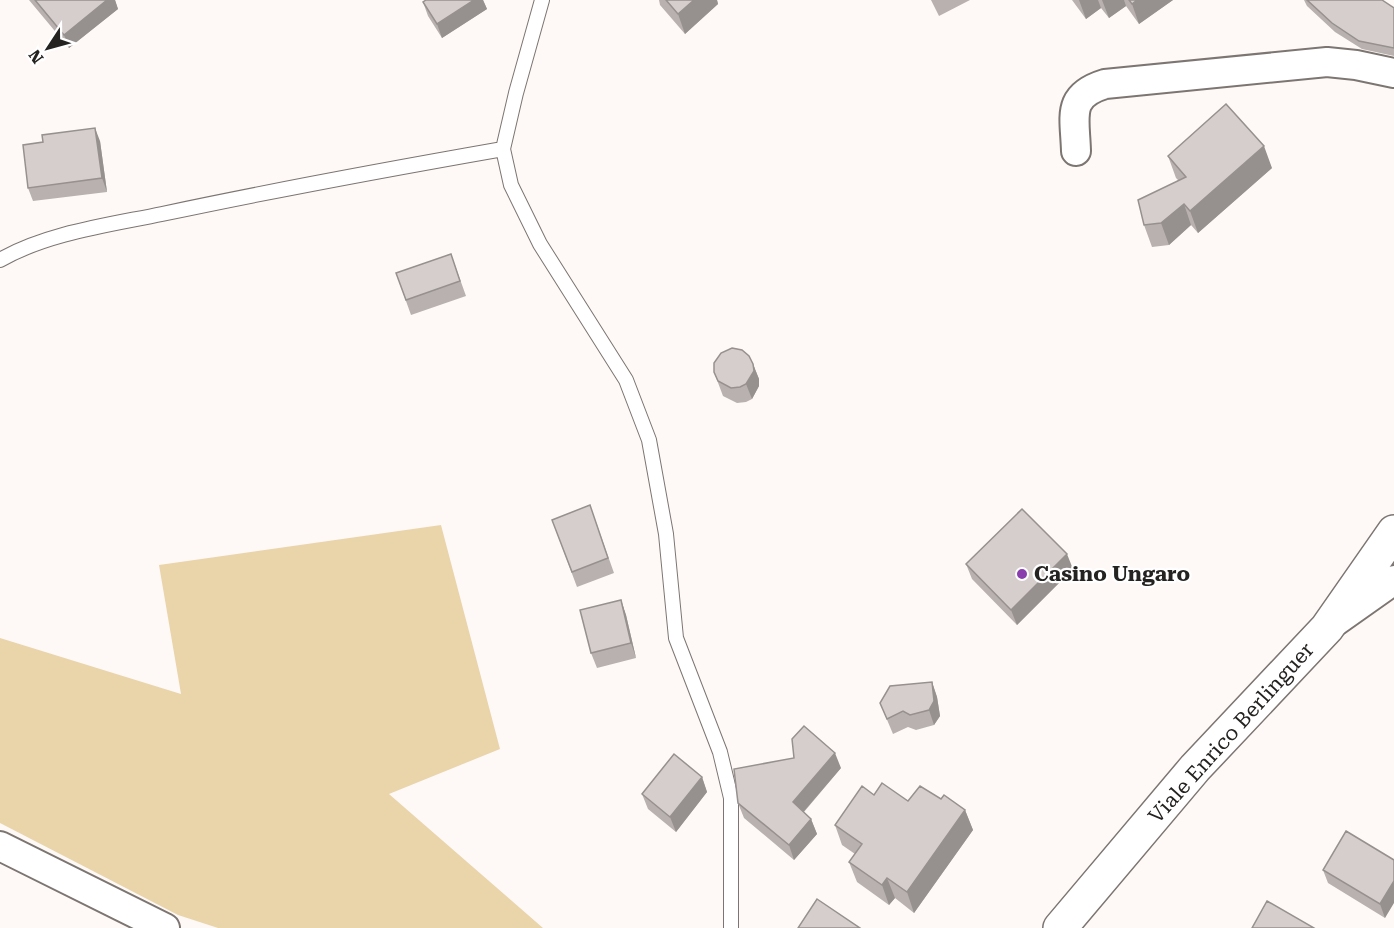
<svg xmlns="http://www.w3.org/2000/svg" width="1394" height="928" viewBox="0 0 1394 928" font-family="'Roboto Serif',serif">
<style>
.green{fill:#ead5ab}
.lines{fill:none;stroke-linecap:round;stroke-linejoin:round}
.service-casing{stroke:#7c7572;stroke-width:16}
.minor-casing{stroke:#7c7572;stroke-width:32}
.secondary-casing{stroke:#7c7572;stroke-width:36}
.service{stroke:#fff;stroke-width:14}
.minor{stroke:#fff;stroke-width:28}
.secondary{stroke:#fff;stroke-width:33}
.wall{fill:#b8b1af}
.shaded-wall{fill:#96908f}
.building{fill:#d6cecc;stroke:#96908f;stroke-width:1.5}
.poi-dot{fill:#8a3dad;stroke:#fff;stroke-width:2}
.labels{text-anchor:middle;stroke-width:4.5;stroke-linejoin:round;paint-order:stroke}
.poi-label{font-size:21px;font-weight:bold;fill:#252321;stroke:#fff;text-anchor:start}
.street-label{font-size:21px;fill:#252321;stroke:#fff}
</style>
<rect width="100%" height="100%" fill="#fef9f7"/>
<path class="green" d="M 441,525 L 500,749 L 389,794 L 543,928 L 218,928 L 178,915 L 0,823 L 0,638 L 181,694 L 159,565 Z"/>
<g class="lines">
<g class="service-casing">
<path id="service" d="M 542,0 L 516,93 L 503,149 L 511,185 L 540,244 L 626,380 L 649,440 L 666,534 L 676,638 L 720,752 L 731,798 L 731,928
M 0,260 C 47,233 109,225 162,214 C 275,190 389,169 503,149"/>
</g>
<g class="minor-casing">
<path id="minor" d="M 1076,151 C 1075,116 1066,96 1105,84 L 1327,62 L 1356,65 L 1394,73
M 1336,621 L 1394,580
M 0,846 L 165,928"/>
</g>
<g class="secondary-casing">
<path id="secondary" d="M 1060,928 L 1195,768 L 1327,628 L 1394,532"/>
</g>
<use href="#service" class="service"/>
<use href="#minor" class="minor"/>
<use href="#secondary" class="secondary"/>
</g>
<path class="wall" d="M 29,0 L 115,0 L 118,9 L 69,48 Z
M 426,0 L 483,0 L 487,9 L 442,38 L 428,16 L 423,2 Z
M 659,0 L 717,0 L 718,4 L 685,34 L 660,5 Z
M 931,0 L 970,0 L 939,16 Z
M 1072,0 L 1173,0 L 1139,24 L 1126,6 L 1109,18 L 1101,8 L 1086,19 Z
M 1304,0 L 1382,0 L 1394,8 L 1394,56 L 1362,49 L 1335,32 L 1307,6 Z
M 100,141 L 107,192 L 33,201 L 28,188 L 43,142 Z
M 1168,156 L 1272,168 L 1198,233 L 1191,225 L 1169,245 L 1152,247 L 1144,225 L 1178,180 L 1176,178 Z
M 451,254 L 466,296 L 411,315 L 396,273 Z
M 753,364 L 759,379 L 759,386 L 752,399 L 746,402 L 737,403 L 723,396 L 714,372 Z
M 590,505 L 614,573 L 577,587 L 552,520 Z
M 966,564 L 1073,569 L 1017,625 L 972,579 Z
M 621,600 L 626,615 L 636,658 L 597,668 L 591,653 Z
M 932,682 L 937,697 L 940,716 L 934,725 L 916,730 L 908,727 L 893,734 L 880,703 Z
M 841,768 L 804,812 L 811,819 L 817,834 L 794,860 L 744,818 L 738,803 Z
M 702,777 L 707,792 L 676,832 L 648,809 L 642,794 Z
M 941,799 L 965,810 L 973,830 L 914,913 L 895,898 L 889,905 L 857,882 L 849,862 L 855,854 L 842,845 L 835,825 L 908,801 Z
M 1394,860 L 1385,918 L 1328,883 L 1323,870 Z"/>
<path class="shaded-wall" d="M 107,0 L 115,0 L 118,9 L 69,48 L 64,35 Z
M 474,0 L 483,0 L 487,9 L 442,38 L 437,24 Z
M 694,0 L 717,0 L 718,4 L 685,34 L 678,14 Z
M 1079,0 L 1098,0 L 1101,8 L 1086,19 Z
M 1102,0 L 1124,0 L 1126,6 L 1109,18 Z
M 1137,0 L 1173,0 L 1139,24 L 1132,4 Z
M 95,128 L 100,141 L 107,192 L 102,178 Z
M 1264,146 L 1272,168 L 1198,233 L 1190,211 Z
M 1184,204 L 1191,225 L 1169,245 L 1161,223 Z
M 753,364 L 759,379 L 759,386 L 752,399 L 746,384 Z
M 1067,554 L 1073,569 L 1017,625 L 1011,610 Z
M 621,600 L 626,615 L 636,658 L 631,643 Z
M 932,682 L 937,697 L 940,716 L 934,725 L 929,710 Z
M 835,753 L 841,768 L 799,817 L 793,802 Z
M 702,777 L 707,792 L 676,832 L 670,817 Z
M 965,810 L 973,830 L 914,913 L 907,892 Z
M 811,819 L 817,834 L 794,860 L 789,845 Z
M 887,878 L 895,898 L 889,905 L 882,885 Z
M 1394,881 L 1394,903 L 1385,918 L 1380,904 Z"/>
<path class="building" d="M 35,0 L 107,0 L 64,35 Z
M 426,0 L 474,0 L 437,24 L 423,2 Z
M 666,0 L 694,0 L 678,14 Z
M 1129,0 L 1137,0 L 1132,4 Z
M 1307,0 L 1382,0 L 1394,8 L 1394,48 L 1359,41 L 1332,23 Z
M 1226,104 L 1264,146 L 1190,211 L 1184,204 L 1161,223 L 1144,225 L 1138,200 L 1186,177 L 1168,156 Z
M 95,128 L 102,178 L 28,188 L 23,145 L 43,142 L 42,135 Z
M 451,254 L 460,281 L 406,300 L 396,273 Z
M 732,348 L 742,350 L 749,356 L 753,364 L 754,371 L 746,384 L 740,387 L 731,388 L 718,381 L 714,372 L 714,363 L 721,353 Z
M 590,505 L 608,558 L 572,572 L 552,520 Z
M 1022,509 L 1067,554 L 1011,610 L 966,564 Z
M 621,600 L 631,643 L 591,653 L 580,610 Z
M 932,682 L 934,701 L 929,710 L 910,715 L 903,711 L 887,719 L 880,703 L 890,686 Z
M 804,726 L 835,753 L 793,802 L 811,819 L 789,845 L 738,803 L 734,769 L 794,758 L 792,739 Z
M 674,754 L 702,777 L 670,817 L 642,794 Z
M 882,783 L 908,801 L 920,786 L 941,799 L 944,795 L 965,810 L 907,892 L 887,878 L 882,885 L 849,862 L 862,844 L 835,825 L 862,786 L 874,795 Z
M 1346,831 L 1394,860 L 1394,881 L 1380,904 L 1323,870 Z
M 817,899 L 860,928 L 798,928 Z
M 1267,901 L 1314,928 L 1252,928 Z"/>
<circle class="poi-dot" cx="1022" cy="574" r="6"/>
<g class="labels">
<g class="poi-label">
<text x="1034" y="581">Casino Ungaro</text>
</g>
<g class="street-label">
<text transform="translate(1231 733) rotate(-48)" y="7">Viale Enrico Berlinguer</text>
</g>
</g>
<g transform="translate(48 48) rotate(234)" stroke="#ffffff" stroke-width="4.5" paint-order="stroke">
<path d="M0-4.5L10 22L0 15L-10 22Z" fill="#252321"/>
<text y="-9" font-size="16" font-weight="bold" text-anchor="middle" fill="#252321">N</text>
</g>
</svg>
